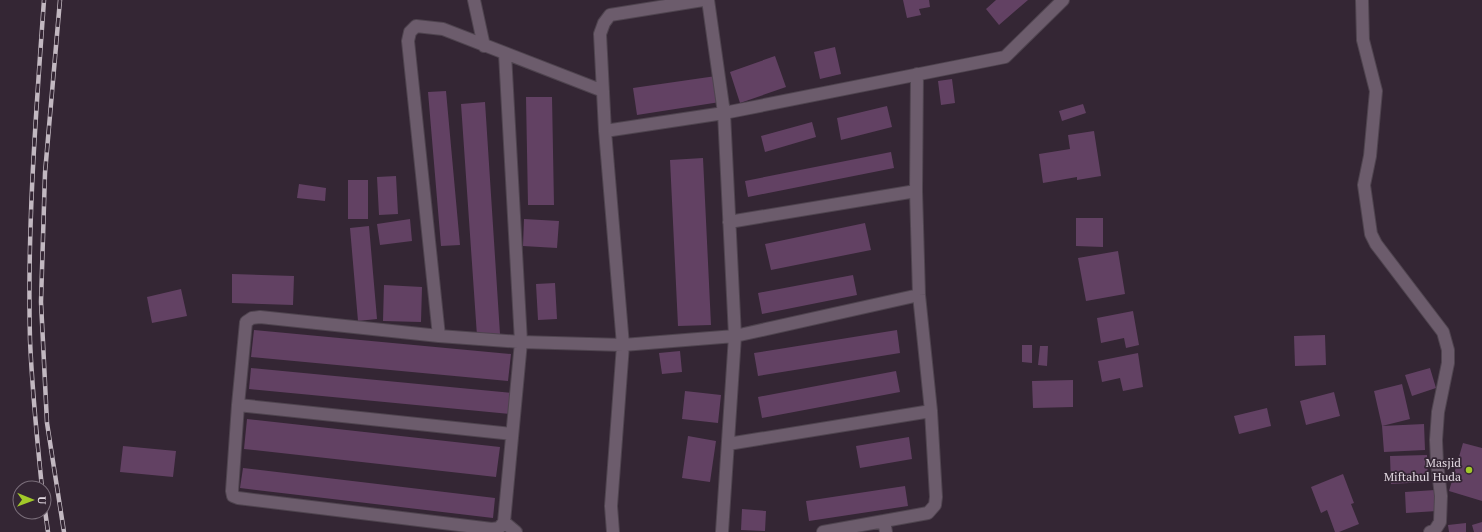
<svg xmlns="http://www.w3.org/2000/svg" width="1482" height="532" viewBox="0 0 1482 532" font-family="'PT Serif',serif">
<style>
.building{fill:#624163}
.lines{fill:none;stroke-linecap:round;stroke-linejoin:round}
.street-casing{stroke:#4f444f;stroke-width:14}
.street{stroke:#6c5c6c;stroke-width:12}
.rail-casing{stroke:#c2b8c1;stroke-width:4.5}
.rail{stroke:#342634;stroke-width:3;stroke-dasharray:9;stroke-linecap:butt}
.poi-dot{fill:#a2c929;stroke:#342634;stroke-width:1.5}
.labels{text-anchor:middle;stroke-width:3.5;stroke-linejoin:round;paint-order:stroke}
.poi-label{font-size:12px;fill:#e3d9e2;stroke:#342634;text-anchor:end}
</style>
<rect width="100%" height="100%" fill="#342634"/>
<path class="building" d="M 903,0 L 929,0 L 930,7 L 919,9 L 921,15 L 907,18 Z
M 996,0 L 1028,0 L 999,25 L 986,9 Z
M 835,47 L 841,74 L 820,79 L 814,52 Z
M 775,56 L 786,87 L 740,103 L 730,72 Z
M 716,76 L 720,102 L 637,115 L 633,88 Z
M 952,79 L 955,103 L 941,105 L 938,81 Z
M 446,91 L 460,245 L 441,246 L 428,92 Z
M 526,97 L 552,97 L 554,205 L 528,205 Z
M 485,102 L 500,334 L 477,336 L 461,104 Z
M 1083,104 L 1086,113 L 1062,121 L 1059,111 Z
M 887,106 L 892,127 L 841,140 L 837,118 Z
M 812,122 L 816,137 L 765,152 L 761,136 Z
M 1094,131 L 1101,176 L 1077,180 L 1077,177 L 1043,183 L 1039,154 L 1070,149 L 1068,135 Z
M 891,152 L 894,168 L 748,197 L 745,181 Z
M 703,158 L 711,325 L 678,326 L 670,160 Z
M 396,176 L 398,214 L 379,215 L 377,177 Z
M 348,180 L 368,180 L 368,219 L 348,219 Z
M 299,184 L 326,188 L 325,201 L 297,198 Z
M 1076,218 L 1103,218 L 1103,247 L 1076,246 Z
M 410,219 L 412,241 L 380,245 L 377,224 Z
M 524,219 L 559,221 L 557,248 L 523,246 Z
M 865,223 L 871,250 L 771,270 L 765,244 Z
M 369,226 L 377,319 L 358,321 L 350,228 Z
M 1118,251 L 1125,294 L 1086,301 L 1078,258 Z
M 232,274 L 294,276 L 293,305 L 232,303 Z
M 853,275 L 857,295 L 762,314 L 758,293 Z
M 555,283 L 557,319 L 538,320 L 536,284 Z
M 384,285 L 422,287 L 421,322 L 383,321 Z
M 181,289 L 187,316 L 152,323 L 147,297 Z
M 1133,311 L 1139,345 L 1126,348 L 1124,338 L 1101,343 L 1097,318 Z
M 254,330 L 511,354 L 508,381 L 251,357 Z
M 897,330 L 900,353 L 758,376 L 754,353 Z
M 1325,335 L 1326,365 L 1295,366 L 1294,336 Z
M 1022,345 L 1032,345 L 1032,363 L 1022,362 Z
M 1040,346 L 1048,346 L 1047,366 L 1038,365 Z
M 680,351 L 682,372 L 662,374 L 659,353 Z
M 1138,353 L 1143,387 L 1123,391 L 1120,378 L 1102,382 L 1098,361 Z
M 251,368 L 512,393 L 510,414 L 249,389 Z
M 1430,368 L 1436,388 L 1412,396 L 1405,375 Z
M 896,371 L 900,392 L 762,418 L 758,397 Z
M 1073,380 L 1073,407 L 1033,408 L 1032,381 Z
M 1402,384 L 1410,419 L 1382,426 L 1374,391 Z
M 685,391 L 721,395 L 718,423 L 682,419 Z
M 1334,392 L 1340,416 L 1306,425 L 1300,401 Z
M 1267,408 L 1271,426 L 1239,434 L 1234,416 Z
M 247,419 L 500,447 L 496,477 L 244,449 Z
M 1424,424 L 1425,450 L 1384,452 L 1382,426 Z
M 688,436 L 716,441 L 710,482 L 682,478 Z
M 909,437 L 912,459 L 860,468 L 856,446 Z
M 1463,443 L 1482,448 L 1482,501 L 1449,491 Z
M 123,446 L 176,451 L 173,477 L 120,472 Z
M 1427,455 L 1428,482 L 1391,484 L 1390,456 Z
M 243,468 L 495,498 L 493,518 L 240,488 Z
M 1343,474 L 1354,503 L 1351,504 L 1359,524 L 1339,532 L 1335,532 L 1327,510 L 1321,513 L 1311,487 Z
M 905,486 L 908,506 L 809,521 L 806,501 Z
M 1435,490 L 1437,511 L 1406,513 L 1405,492 Z
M 742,509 L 766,511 L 765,531 L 741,530 Z
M 1482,522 L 1482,532 L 1474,532 L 1472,525 Z
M 1466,523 L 1466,532 L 1449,532 L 1448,525 Z"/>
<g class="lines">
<g class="street-casing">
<path id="street" d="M 474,0 L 484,46
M 708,0 L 724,113 L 735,336 L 722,532
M 1362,0 L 1363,40 L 1376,91 L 1370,156 L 1364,185 L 1371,234 L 1376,244 L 1443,332 L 1448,350 L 1448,363 L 1438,412 L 1436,440 L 1437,463 L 1441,496 L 1440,522 L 1435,530 L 1430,532
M 505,54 L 521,342 L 504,522 L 499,528 L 492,529 L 238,498 L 233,496 L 232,491 L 238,405 L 246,322 L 252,318 L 260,317 L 439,336 L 521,342 L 623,345 L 735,336 L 919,295
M 605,131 L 724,113 L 1005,57 L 1063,0
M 729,222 L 916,191
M 439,336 L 408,41 L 410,32 L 416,26 L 443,29 L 603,91
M 238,405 L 512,434
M 728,444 L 931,411
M 504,522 L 516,532
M 613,532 L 611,506 L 623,345 L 605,131 L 600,34 L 604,23 L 610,15 L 703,0
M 823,532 L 884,521
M 886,532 L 884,521 L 928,513 L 935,505 L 936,497 L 931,411 L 919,295 L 916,191 L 917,74"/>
</g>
<use href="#street" class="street"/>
<g class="rail-casing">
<path id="rail" d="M 60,0 L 45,173 L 41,302 L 47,423 L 64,532
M 42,488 C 37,439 32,389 30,340 C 27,226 36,113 44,0
M 44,503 L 48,532"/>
</g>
<use href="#rail" class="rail"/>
</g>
<circle class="poi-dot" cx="1469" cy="470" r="4"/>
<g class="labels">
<g class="poi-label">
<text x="1461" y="467">Masjid<tspan x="1461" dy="14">Miftahul Huda</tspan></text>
</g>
</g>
<g transform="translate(32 500) rotate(91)"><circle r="19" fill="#342634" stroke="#7a6e7a"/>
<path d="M0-3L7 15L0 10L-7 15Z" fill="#a2c929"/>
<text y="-6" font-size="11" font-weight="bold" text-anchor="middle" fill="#e3d9e2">U</text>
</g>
</svg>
